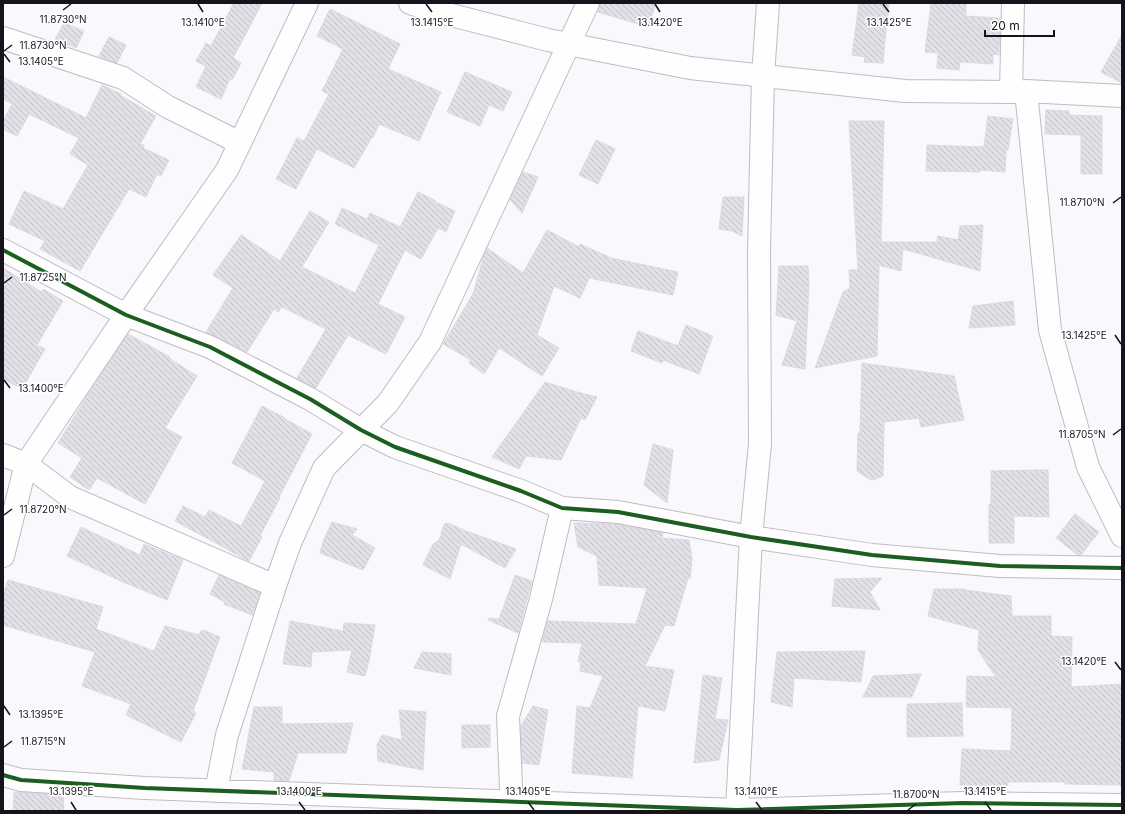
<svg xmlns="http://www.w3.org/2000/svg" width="1125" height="814" viewBox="0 0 1125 814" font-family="Inter,sans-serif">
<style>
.building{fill:url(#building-back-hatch);stroke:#dcd9e0}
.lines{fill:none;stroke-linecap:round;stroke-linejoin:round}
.minor-casing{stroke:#bfbcc2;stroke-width:24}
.minor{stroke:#fefeff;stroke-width:22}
.cycleway-casing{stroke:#fff;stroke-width:6}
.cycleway{stroke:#1b5e20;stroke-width:4}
.ticks{fill:none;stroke:#16131c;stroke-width:1.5}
.ticks-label{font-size:10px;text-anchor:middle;fill:#16131c;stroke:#fff;stroke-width:3;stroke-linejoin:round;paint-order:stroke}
</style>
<defs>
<pattern id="building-back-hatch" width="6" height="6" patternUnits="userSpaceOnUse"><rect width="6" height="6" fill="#e3e0e7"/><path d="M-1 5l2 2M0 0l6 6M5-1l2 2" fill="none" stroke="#c2bfc6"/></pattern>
</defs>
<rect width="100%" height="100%" fill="#faf8fc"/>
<path class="building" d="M 234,3 L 262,3 L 233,58 L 241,63 L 232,80 L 230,79 L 221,99 L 196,87 L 206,66 L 196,61 L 206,43 L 211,46 Z
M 600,3 L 656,3 L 648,27 L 598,12 Z
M 859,3 L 889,3 L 885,39 L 883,63 L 864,62 L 865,57 L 852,55 Z
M 931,3 L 966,3 L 966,16 L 1000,18 L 999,55 L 993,54 L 993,64 L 960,62 L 959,70 L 937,68 L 938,53 L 925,52 Z
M 330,9 L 400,44 L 388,69 L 441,92 L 419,141 L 379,124 L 373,138 L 372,137 L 354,168 L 317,149 L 296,189 L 276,179 L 297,138 L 304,141 L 329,94 L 322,91 L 343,49 L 317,36 Z
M 64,23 L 84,31 L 76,48 L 55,39 Z
M 1122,35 L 1122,83 L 1101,72 Z
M 109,37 L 126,45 L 117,63 L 99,56 Z
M 465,72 L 512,92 L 503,111 L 489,105 L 480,126 L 447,112 Z
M 3,77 L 86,118 L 102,85 L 121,94 L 120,95 L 156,116 L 140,144 L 144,145 L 143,148 L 169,160 L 161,176 L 157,174 L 146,197 L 129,189 L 80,271 L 40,249 L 45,241 L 9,224 L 24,191 L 63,209 L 88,165 L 70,154 L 79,138 L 29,114 L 17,136 L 3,129 L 3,121 L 12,104 L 3,99 Z
M 1046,110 L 1069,111 L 1069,115 L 1102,116 L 1102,174 L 1081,174 L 1081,135 L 1045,134 Z
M 988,116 L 1013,119 L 1008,150 L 1006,150 L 1005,172 L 980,170 L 980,172 L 926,171 L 927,145 L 984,147 Z
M 849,121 L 884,121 L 881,242 L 937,242 L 938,236 L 958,240 L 960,226 L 983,225 L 980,271 L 903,249 L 901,271 L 879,265 L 877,356 L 815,368 L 843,292 L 850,288 L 849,270 L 858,270 Z
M 596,140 L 615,149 L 598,184 L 579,175 Z
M 523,172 L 538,177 L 522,213 L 510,200 Z
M 418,192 L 436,201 L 435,202 L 455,211 L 446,232 L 438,228 L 421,259 L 405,250 L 378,304 L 405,317 L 386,354 L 348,335 L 316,388 L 297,378 L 326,329 L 282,307 L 278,312 L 274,309 L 247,352 L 216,336 L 206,332 L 233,288 L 213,275 L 241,235 L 280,261 L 310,211 L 329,222 L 302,267 L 355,293 L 379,245 L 335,224 L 342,208 L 367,219 L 370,213 L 400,227 Z
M 723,197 L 744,197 L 742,236 L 732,231 L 719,229 Z
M 547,230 L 579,247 L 580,244 L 611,258 L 678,272 L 673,295 L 589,278 L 580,298 L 554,286 L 537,335 L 559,348 L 542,376 L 499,348 L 484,374 L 469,363 L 471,360 L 443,344 L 473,294 L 484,255 L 487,248 L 523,273 Z
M 779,266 L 808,266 L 809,284 L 805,369 L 782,365 L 797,321 L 776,315 Z
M 3,268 L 41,292 L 43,289 L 63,301 L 37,345 L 45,349 L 22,389 L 3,379 Z
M 1013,301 L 1015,325 L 969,328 L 973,306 Z
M 686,325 L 713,336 L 699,374 L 663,360 L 662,363 L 631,351 L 638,331 L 678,346 Z
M 128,334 L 170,357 L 169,358 L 197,376 L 165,428 L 182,437 L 145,504 L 97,478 L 89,490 L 70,477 L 82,458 L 58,443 L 89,393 Z
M 862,363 L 954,376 L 964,420 L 921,427 L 919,418 L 884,422 L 883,476 L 876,479 L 871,480 L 857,471 L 858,433 L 860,433 Z
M 545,382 L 577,392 L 597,397 L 585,420 L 581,418 L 561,460 L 526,456 L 519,469 L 492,457 Z
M 262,406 L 285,418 L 285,419 L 312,434 L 279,497 L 280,498 L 260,536 L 262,537 L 249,561 L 175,521 L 183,506 L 205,517 L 209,510 L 241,526 L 265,481 L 232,463 Z
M 653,444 L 673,450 L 667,503 L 644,485 Z
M 1036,470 L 1048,470 L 1049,517 L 1014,516 L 1014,543 L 989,543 L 989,504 L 991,504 L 991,471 Z
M 1075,514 L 1099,532 L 1081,555 L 1078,555 L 1056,538 Z
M 332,522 L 357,529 L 352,535 L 375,548 L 363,570 L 320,553 L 324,539 Z
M 445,523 L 447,524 L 448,523 L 466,531 L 516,549 L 505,568 L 461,544 L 450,579 L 423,565 L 433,544 L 438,541 L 442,534 L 441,533 Z
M 574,523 L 616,524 L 663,533 L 662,538 L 689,540 L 692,559 L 690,579 L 688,578 L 674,626 L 665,625 L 645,666 L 674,670 L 665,711 L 638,706 L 632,778 L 572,773 L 577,706 L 590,708 L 603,676 L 580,671 L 581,662 L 578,662 L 582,643 L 542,642 L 548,621 L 636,624 L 647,588 L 599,585 L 597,556 L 578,547 Z
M 81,527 L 140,555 L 144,544 L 183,560 L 167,600 L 123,582 L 67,556 Z
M 219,575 L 260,593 L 252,615 L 224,604 L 225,602 L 210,594 Z
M 515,575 L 532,581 L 518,633 L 488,620 L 489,618 L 499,619 Z
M 882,578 L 870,592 L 880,610 L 832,606 L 835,579 Z
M 8,580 L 103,607 L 96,629 L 154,651 L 165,626 L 199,635 L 201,631 L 203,630 L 220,637 L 193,711 L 196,713 L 181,742 L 126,715 L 131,704 L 82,686 L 95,652 L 3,625 L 3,596 Z
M 934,589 L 966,589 L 965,590 L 1011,596 L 1012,616 L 1051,616 L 1051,636 L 1072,637 L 1071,687 L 1122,684 L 1122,785 L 1065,784 L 1065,782 L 1008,782 L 1008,786 L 960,785 L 962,749 L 1011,751 L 1012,708 L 966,707 L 967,676 L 996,677 L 978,650 L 979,630 L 928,616 Z
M 290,621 L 343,631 L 344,623 L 375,625 L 369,661 L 365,676 L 347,672 L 352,650 L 312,652 L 311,667 L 283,664 Z
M 865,651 L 861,682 L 794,678 L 792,707 L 771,702 L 777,652 Z
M 422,652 L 451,654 L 451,675 L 414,668 Z
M 921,674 L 912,697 L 863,697 L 873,676 Z
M 703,675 L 722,678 L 715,719 L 728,720 L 719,760 L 694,763 Z
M 962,703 L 963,736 L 907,737 L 907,704 Z
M 533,706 L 548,710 L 539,765 L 522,763 L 521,726 Z
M 254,707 L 282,707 L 282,724 L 353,723 L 346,753 L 298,753 L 289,781 L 274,780 L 274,772 L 242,769 Z
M 399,710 L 426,712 L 423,770 L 378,761 L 377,745 L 382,735 L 402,740 Z
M 462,725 L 490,725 L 490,747 L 462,748 Z
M 14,792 L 63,795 L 64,811 L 13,811 Z"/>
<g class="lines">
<g class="minor-casing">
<path id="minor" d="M 410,3 L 424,8 L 548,40 L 690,68 L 905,91 L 1011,92 L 1026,91 L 1122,96
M 3,38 L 123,78 L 168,107 L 240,143
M 1026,91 L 1050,330 L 1088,467 L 1122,536
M 1011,92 L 1013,3
M 3,250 L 126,315 L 210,347 L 310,399 L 361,430 L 395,447 L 521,491 L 562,508 L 618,512 L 751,537 L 872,555 L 1000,566 L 1122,568
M 3,455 L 26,464 L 70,497 L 275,586
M 3,556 L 26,464 L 108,342 L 126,315 L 227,170 L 307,3
M 3,775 L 21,780 L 145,788 L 737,810 L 963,803 L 1122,805
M 216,791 L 227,735 L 275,586 L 290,543 L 324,468 L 388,403 L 430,342 L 588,3
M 737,810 L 751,537 L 760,444 L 759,251 L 763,76 L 768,3
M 512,811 L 508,716 L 541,599 L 562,508"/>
</g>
<use href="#minor" class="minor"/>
<g class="cycleway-casing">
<path id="cycleway" d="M 3,250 L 126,315 L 210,347 L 310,399 L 361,430 L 395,447 L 521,491 L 562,508 L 618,512 L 751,537 L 872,555 L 1000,566 L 1122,568
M 3,775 L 21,780 L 145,788 L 737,810 L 963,803 L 1122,805"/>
</g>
<use href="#cycleway" class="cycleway"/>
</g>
<path class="ticks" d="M 198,4 L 203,12M 426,4 L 432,12M 655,4 L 660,12M 883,4 L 889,12M 63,10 L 71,4M 4,51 L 12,45M 4,54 L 10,62M 1113,203 L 1121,197M 4,283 L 12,277M 1115,335 L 1121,344M 4,380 L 10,388M 1113,435 L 1121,429M 4,515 L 12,509M 1115,662 L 1121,670M 4,706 L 10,715M 4,747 L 12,741M 71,802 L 76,810M 299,802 L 305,810M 528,802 L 534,810M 756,802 L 762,810M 985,802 L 991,810M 908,810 L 916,804"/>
<g class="ticks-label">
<text x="63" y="23">11.8730°N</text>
<text x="203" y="26">13.1410°E</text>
<text x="432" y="26">13.1415°E</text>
<text x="660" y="26">13.1420°E</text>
<text x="889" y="26">13.1425°E</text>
<text x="43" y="49">11.8730°N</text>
<text x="41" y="65">13.1405°E</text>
<text x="1082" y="206">11.8710°N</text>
<text x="43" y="281">11.8725°N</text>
<text x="1084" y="339">13.1425°E</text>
<text x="41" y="392">13.1400°E</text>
<text x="1082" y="438">11.8705°N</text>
<text x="43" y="513">11.8720°N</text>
<text x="1084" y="665">13.1420°E</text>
<text x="41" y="718">13.1395°E</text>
<text x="43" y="745">11.8715°N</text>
<text x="71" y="795">13.1395°E</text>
<text x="299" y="795">13.1400°E</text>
<text x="528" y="795">13.1405°E</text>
<text x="756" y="795">13.1410°E</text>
<text x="985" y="795">13.1415°E</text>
<text x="916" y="798">11.8700°N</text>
</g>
<rect width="1125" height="814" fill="none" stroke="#16131c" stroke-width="8"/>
<path d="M985 30v6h69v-6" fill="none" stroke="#16131c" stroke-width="2"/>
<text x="991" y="30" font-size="12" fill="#16131c" stroke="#ffffff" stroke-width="3" paint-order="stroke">20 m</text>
</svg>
